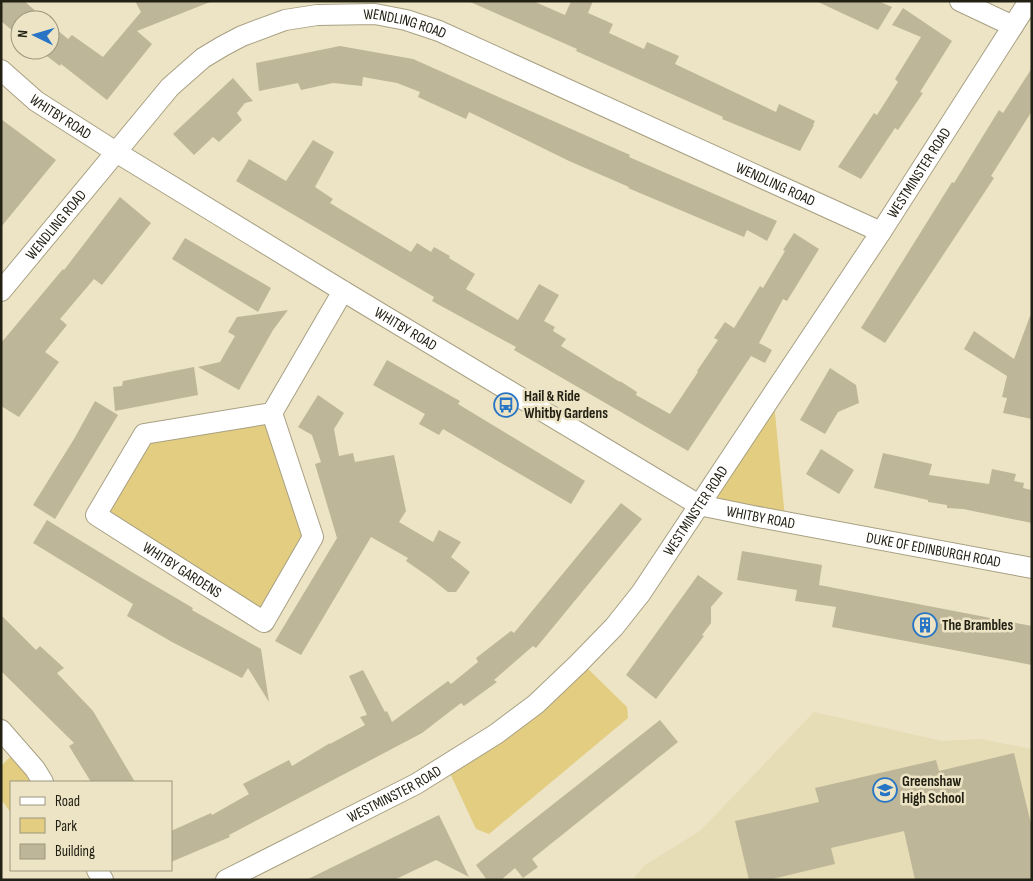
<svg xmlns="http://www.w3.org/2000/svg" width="1033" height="881" viewBox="0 0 1033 881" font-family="'Sofia Sans Condensed',sans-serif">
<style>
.built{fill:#e6dcb5}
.green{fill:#e2cd80}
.building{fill:#beb698}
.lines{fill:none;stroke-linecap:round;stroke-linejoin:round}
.minor-casing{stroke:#a8a083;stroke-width:22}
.minor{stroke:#fff;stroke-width:20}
.labels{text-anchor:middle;stroke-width:5;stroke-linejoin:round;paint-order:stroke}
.street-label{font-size:15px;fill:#232014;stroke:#ece4c5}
.poi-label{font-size:15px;font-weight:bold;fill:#232014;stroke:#ece4c5;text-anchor:start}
</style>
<rect width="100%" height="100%" fill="#ece4c5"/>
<path class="built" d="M 814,712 L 942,741 L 981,739 L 1032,749 L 1032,880 L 632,880 L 645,865 L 700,831 Z"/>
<path class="green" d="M 774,403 L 785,518 L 708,503 Z
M 272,413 L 313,537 L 264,622 L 96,515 L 144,434 Z
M 583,664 L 627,707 L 628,718 L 489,834 L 476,829 L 448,769 Z
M 15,752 L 39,782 L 11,782 L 11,813 L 1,799 L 1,766 Z"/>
<path class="building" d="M 1,1 L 24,1 L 46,20 L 20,20 L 20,37 L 1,21 Z
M 135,1 L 210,1 L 210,2 L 137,31 L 152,44 L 107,100 L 61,64 L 60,66 L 44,54 L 42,56 L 35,50 L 50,50 L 50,24 L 68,39 L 72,35 L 103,57 L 141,12 Z
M 468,1 L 533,1 L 565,15 L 571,1 L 593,1 L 588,13 L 613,24 L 609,33 L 644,49 L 647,42 L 679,56 L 675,64 L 776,112 L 779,104 L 815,121 L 813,125 L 814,125 L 800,151 L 722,119 L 723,117 L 576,51 L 577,49 Z
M 816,1 L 878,1 L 892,7 L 878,30 Z
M 903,8 L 952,41 L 920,92 L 923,93 L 898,130 L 895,128 L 861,179 L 838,167 L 874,113 L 877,115 L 898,82 L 895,79 L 921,37 L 892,25 Z
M 340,46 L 413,59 L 630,155 L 629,157 L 777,221 L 767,241 L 747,230 L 744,237 L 628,188 L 629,187 L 569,161 L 469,112 L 466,119 L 418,97 L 420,92 L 397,83 L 363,77 L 362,86 L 333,83 L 301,90 L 298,83 L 259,91 L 256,63 Z
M 1032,68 L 1032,111 L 991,176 L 994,178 L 885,343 L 861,328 L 952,182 L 954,183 L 999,110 L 1003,113 Z
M 233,78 L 253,101 L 245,103 L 237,113 L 242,120 L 219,142 L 213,137 L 194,155 L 173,134 Z
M 1,119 L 56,160 L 1,227 Z
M 313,140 L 334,152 L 315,187 L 333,199 L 330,203 L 411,252 L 417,243 L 431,252 L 434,247 L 450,256 L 449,258 L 475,274 L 466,289 L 518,320 L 539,284 L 559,295 L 544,321 L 555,327 L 553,331 L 566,339 L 561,346 L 620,382 L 620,381 L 637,392 L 636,395 L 670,414 L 698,372 L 697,371 L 718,340 L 714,338 L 725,322 L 734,328 L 760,286 L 763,288 L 785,251 L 783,250 L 794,233 L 819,249 L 787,301 L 783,299 L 759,343 L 772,350 L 765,363 L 751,356 L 688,451 L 514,350 L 516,347 L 432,301 L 434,297 L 236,181 L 249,159 L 286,181 Z
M 120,197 L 151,223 L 102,285 L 94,279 L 60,319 L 67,325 L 45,352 L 59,362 L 19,417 L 1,406 L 1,343 L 63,269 L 64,270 Z
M 185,238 L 271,288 L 258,312 L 172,259 Z
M 288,310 L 273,330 L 239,390 L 198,367 L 220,362 L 235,336 L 228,332 L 237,317 Z
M 1030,316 L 1032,317 L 1032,419 L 1003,413 L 1007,398 L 1002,397 L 1007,376 L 964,349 L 974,331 L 1014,359 Z
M 387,360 L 460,401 L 458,404 L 585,481 L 571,504 L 443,429 L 439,435 L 419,424 L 425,414 L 373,385 Z
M 194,367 L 198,395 L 115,411 L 113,387 L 122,386 L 123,381 Z
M 830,368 L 856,385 L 859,403 L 838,412 L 825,434 L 800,420 Z
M 318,395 L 344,413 L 334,429 L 339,456 L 353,453 L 355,462 L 394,455 L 406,511 L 399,522 L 433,542 L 439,530 L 461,542 L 451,557 L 470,572 L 456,592 L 448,592 L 429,577 L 406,561 L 408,558 L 371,537 L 301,655 L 275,641 L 337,538 L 315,464 L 321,462 L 312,435 L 298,427 Z
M 95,401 L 118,415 L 55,519 L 33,505 L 74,439 Z
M 821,449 L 854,470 L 839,494 L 806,474 Z
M 883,453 L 932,464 L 929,475 L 989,484 L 992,469 L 1016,474 L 1014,481 L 1024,483 L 1023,488 L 1032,490 L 1032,523 L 963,509 L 947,508 L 947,505 L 928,502 L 928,500 L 874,488 Z
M 621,503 L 642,519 L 536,648 L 533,646 L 494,680 L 497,682 L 464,706 L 461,703 L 422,733 L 229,835 L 230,837 L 171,862 L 171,831 L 211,813 L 212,815 L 249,794 L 243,784 L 289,760 L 292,766 L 330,743 L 330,744 L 365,725 L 360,717 L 367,715 L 349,676 L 363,670 L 385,712 L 387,711 L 392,722 L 448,681 L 451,684 L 478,662 L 476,658 L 511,631 L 514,633 Z
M 47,520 L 135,574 L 193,608 L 192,610 L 261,649 L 269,702 L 248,668 L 242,678 L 172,642 L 127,616 L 133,604 L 33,543 Z
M 742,551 L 822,565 L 819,585 L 1032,626 L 1032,665 L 832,627 L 836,607 L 795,601 L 797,590 L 737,580 Z
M 698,575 L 723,593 L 711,607 L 711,623 L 702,635 L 704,636 L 656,699 L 626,675 Z
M 1,615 L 36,650 L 40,646 L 64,668 L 57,673 L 93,711 L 135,782 L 91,782 L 69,746 L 74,743 L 1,671 Z
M 660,720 L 678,742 L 532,859 L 538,867 L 523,878 L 515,868 L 501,880 L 487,880 L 476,865 Z
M 1014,753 L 1032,828 L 1032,880 L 915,880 L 904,831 L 831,848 L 835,864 L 768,880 L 749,880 L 735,821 L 819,802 L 815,788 L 936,760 L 939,771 Z
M 439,815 L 469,877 L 436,860 L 394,880 L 306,880 Z"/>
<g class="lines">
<g class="minor-casing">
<g id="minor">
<path d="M 960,1 L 1013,26"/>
<path id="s1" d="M 1,70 L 36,101 L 116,152 L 343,291 L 699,505 L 753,516 L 1032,568"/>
<path id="s2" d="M 1,291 L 170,87 L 203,58 L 223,46 L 242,36 L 285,20 L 317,15 L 375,14 L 406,20 L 439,31 L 881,232"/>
<path id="s3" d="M 272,413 L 144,434 L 96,515 L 264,622 L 313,537 L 272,413 L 343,291"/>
<path d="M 1,730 L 35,769 L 43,782"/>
<path d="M 97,870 L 103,880"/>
<path id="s4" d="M 226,880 L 416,784 L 496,734 L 536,704 L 578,664 L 614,627 L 641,593 L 777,388 L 881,232 L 1029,1"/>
</g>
</g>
<use href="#minor" class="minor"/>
</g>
<defs>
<g id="bus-ring" transform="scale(1.25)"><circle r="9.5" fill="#ece4c5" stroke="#2775c4" stroke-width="1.5"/><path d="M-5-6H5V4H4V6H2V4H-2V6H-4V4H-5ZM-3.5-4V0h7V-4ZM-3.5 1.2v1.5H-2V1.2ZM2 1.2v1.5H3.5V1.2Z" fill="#2775c4"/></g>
<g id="building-ring" transform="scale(1.25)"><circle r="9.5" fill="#ece4c5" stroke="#2775c4" stroke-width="1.5"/><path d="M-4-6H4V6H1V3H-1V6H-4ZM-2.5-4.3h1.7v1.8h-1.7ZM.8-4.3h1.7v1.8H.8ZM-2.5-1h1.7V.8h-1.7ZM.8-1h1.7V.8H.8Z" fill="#2775c4"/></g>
<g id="school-ring" transform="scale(1.25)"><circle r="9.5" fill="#ece4c5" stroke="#2775c4" stroke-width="1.5"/><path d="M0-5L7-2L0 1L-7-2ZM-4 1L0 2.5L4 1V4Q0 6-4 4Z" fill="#2775c4"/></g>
</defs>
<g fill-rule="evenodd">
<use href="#bus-ring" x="506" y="405"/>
<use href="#building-ring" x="925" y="625"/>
<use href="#school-ring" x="885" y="790"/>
</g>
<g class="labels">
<g class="street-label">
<text dy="5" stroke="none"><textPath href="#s2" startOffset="521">WENDLING ROAD</textPath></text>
<text dy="5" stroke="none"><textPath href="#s1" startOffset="76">WHITBY ROAD</textPath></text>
<text dy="5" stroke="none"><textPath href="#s4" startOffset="1014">WESTMINSTER ROAD</textPath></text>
<text dy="5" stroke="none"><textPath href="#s2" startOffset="926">WENDLING ROAD</textPath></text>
<text dy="5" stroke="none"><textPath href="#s2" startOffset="86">WENDLING ROAD</textPath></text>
<text dy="5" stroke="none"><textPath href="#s1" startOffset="481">WHITBY ROAD</textPath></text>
<text dy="5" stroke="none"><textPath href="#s4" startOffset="609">WESTMINSTER ROAD</textPath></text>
<text dy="5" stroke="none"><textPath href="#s1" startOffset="886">WHITBY ROAD</textPath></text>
<text dy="5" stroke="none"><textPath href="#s1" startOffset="1062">DUKE OF EDINBURGH ROAD</textPath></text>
<text dy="5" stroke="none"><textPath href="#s3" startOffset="326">WHITBY GARDENS</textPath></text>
<text dy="5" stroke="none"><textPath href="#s4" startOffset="189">WESTMINSTER ROAD</textPath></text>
</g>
<g class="poi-label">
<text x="524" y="401">Hail &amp; Ride<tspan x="524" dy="17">Whitby Gardens</tspan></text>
<text x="942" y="630">The Brambles</text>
<text x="902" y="786">Greenshaw<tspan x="902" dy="17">High School</tspan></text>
</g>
</g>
<rect width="1033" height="881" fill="none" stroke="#232014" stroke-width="5"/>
<rect x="10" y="781" width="162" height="90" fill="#ece4c5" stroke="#9c967e"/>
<rect x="20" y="797" width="25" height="8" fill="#ffffff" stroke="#9c967e"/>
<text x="55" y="806" font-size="15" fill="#232014">Road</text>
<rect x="20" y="818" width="25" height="15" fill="#e2cd80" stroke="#9c967e"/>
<text x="55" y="831" font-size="15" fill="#232014">Park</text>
<rect x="20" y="844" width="25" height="15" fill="#beb698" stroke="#9c967e"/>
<text x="55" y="856" font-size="15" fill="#232014">Building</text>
<g transform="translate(35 35) rotate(275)"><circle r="24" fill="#ece4c5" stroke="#9c967e"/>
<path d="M0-4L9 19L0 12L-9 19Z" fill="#2775c4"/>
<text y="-8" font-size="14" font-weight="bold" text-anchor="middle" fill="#232014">N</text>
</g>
</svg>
